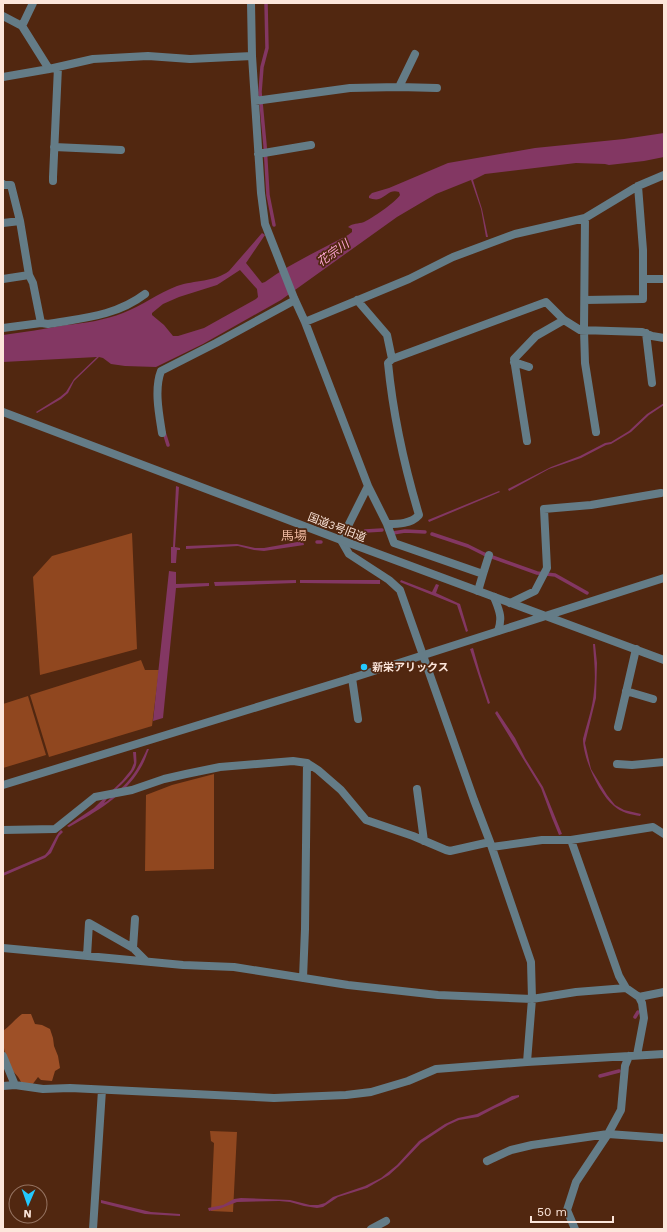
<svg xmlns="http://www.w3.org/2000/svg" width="667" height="1232" viewBox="0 0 667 1232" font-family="'Work Sans','Noto Sans JP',sans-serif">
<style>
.green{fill:#90471f}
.forest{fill:#9e5027}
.water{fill:#833763;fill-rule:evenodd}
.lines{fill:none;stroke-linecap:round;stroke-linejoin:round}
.stream{stroke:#833763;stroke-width:3.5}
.minor{stroke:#647c87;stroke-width:8}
.tertiary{stroke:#647c87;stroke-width:8}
.poi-dot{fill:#23c9fe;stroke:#512710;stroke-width:1.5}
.labels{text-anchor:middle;stroke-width:3.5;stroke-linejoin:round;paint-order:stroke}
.street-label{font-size:11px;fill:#fce6db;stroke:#512710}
.poi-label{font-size:11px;font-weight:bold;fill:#fce6db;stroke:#512710;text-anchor:start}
.water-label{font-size:12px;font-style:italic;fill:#ffa7d6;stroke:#512710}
.quarter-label{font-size:13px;fill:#eab49b;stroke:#512710}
</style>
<rect width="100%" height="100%" fill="#512710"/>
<path class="green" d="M 132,533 L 137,649 L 40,675 L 33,577 L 52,556 Z
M 141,660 L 145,670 L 159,670 L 152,726 L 49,757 L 30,695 Z
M 28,696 L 46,755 L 3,768 L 3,704 Z
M 214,774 L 214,869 L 145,871 L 146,795 L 172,785 Z
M 210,1131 L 237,1132 L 233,1212 L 211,1211 L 214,1143 L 211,1141 Z"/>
<path class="forest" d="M 22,1014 L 31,1014 L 35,1024 L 42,1025 L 50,1029 L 53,1038 L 54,1046 L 58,1056 L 60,1068 L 55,1071 L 52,1081 L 41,1080 L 38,1077 L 32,1085 L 21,1082 C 17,1074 15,1074 11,1069 C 4,1056 3,1045 3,1031 C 10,1026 15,1019 22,1014 Z"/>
<path class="water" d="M 664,133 L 664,157 L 644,161 L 609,165 L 605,164 L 576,163 L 485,174 L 473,180 L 482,209 L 488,237 L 486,237 L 481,209 L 471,180 L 436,194 L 397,217 L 281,300 L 203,344 L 156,367 L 125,366 L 111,364 L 103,358 L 99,357 L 74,381 L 68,393 L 61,399 L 37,413 L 36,412 L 60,397 L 66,392 L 74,379 L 97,357 L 3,362 L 3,335 C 24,332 45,329 66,325 C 86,323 105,320 123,313 C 142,306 158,293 177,286 C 195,280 214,282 229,271 L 262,233 L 265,235 L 246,263 L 262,283 L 265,282 C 291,263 320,250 348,235 L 352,232 L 352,229 L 348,227 C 353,223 358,224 364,222 C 371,219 396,202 400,195 L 399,192 C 390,189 387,196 379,199 C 376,200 372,199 369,198 L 369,196 L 372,193 L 389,188 L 448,163 L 535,148 L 624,139 ZM 240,270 L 257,289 L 258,297 L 256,299 L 204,328 L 178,336 L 173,336 L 164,325 L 152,315 L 152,313 L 163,304 L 179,297 L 217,285 Z
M 664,403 L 664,405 L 649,415 L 631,432 L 611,444 L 606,445 L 581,458 L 549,469 L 509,491 L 508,489 L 551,467 L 580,456 L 605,443 L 611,442 L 629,431 L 647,414 Z
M 176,486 L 179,487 L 175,547 L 180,548 L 180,550 L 177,550 L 176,563 L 171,563 L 171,547 L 173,547 Z
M 499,491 L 500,492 L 429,522 L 428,520 Z
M 303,541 L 304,545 L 264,551 L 254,550 L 238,546 L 186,549 L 186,546 L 237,544 L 255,548 L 264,548 Z
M 169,571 L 176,572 L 176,584 L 209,583 L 209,586 L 176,588 L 163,718 L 153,721 Z
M 296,580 L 296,583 L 215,586 L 214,582 Z
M 300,580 L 380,580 L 380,584 L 300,583 Z
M 401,580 L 432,592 L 436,584 L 439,585 L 436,593 L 460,604 L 468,631 L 466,632 L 457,605 L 400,582 Z
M 593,644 L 595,644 L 597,663 L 596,698 L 585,743 L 591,769 L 607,795 L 615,805 L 624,810 L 641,814 L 640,816 C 632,815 620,812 614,806 C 599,794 583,758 583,739 C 587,723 593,707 594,691 C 596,675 594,660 593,644 Z
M 473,648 L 480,673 L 490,703 L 488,704 L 470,649 Z
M 497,711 L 515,738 L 525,758 L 543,787 L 562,834 L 559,835 L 552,818 L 541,788 L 495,713 Z
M 147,749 L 149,749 C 146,756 144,763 140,769 C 124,796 96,812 69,827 L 67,826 L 94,808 L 122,781 L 131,770 L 134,763 L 133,752 L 136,752 C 136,756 137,761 136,765 C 133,777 111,792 104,803 C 108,801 112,797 116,793 C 132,779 138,769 147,749 Z
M 61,830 L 63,832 L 59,836 L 51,853 L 45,858 L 3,876 L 3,873 L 45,855 C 52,848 54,837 61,830 Z
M 519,1095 L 519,1097 L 495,1108 L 478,1117 L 459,1120 L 448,1125 L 421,1143 L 399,1166 L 389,1175 L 367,1188 L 338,1197 L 323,1207 L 317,1208 L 304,1206 L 290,1202 L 279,1201 L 237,1202 L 219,1209 L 209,1211 L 208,1208 L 223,1205 L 234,1199 L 241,1198 L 290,1200 L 310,1205 L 318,1205 L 325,1203 L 333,1197 L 365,1186 L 381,1178 L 397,1165 L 419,1141 L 445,1124 L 458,1118 L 477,1114 L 501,1102 L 512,1096 Z
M 101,1200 L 151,1212 L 180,1214 L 180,1216 L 145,1214 L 101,1203 Z"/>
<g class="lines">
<path class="stream" d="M 266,3 L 267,48 L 262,67 L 260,92 L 265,145 L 268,195 L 274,225
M 164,432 L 168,445
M 365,531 L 382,530
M 393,533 L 405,531 L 425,532
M 432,534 L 468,546 L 484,554 L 537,573 L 555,575 L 587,593
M 317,542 L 321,542
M 635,1017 L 638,1012
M 600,1076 L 619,1071"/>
<path class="minor" d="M 251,3 L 252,56 L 261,193 L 264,216 L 265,224 L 294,298 L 305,322 L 368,486 L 341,540 L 349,554 L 389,580 L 400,590 L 474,800 L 490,842 L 531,962 L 532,999 L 527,1062
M 3,16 L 22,26 L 49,69
M 22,26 L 33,3
M 3,77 L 49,69 L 93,59 L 148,56 L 190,59 L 252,56
M 399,87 L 415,54
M 255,101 L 350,88 L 399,87 L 437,88
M 54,147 L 121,150
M 258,154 L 311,145
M 53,181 L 53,177 L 58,67
M 3,184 L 4,185 L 11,185 L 20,221 L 29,275 L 33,283 L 41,323 L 3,328
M 585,218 L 584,330 L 585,363 L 596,432
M 3,223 L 20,221
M 3,279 L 29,275
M 643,279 L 664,279
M 357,300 L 387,335 L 392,359
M 585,300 L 643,299 L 643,250 L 638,186
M 305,322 L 409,279 L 453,257 L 515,234 L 585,218 L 638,186 L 664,175
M 41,323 L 48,324 C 83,318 116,316 145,294
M 646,333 L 652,383
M 514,362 L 529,367
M 162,433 C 159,414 154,389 161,371 L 216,343 L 295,300
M 527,441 L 514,359 L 536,336 L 564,320
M 368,486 L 387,524 C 398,524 411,524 419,515 C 404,465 393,414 388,363 L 392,359 L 546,302 L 564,320 L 580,330 L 642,332 L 652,336 L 664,338
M 387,524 L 394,543 L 483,574
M 478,591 L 483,574 L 489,555
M 494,597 C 499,610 503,617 498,631
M 510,603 L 535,591 L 547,568 L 544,509 L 591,505 L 661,493
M 352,678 L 358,719
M 626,691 L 653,699
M 618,727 L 636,649
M 617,764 L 632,765 L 664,762
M 417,789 L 424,841
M 3,830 L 55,829 L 95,797 L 132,790 L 164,779 L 186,774 L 220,767 L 293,761 L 307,763 L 318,770 L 341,790 L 366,820 L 413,836 L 446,850 L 450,851 L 490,842
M 571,840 L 619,976 L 626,988 L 639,997 L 642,1003 L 644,1018 L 637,1055
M 492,847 L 542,840 L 571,840 L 653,827 L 664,834
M 3,948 L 183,965 L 234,967 L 348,985 L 438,995 L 532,999 L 576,992 L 626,988
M 133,948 L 135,919
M 87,956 L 89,923 L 133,948 L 146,961
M 303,978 L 305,929 L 307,763
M 639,997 L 664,992
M 3,1056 L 15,1085
M 3,1086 L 15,1085 L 43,1089 L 70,1088 L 274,1098 L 346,1095 L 371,1092 L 408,1081 L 436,1069 L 527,1062 L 664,1054
M 487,1161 L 511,1150 L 532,1145 L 608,1134 L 664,1138
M 93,1229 L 102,1090
M 371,1229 L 386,1221
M 575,1229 L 567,1210 L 576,1182 L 608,1134 L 621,1110 L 625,1066 L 629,1056"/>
<path class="tertiary" d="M 3,412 L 341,540 L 664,660
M 3,785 L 352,678 L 664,578"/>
</g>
<circle class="poi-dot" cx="364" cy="667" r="4"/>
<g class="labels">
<g class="street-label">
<text transform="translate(337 527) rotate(21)" y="4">国道3号旧道</text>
</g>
<g class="poi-label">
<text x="372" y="671">新栄アリックス</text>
</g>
<g class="water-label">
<text transform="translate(333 253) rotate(-36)" y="4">花宗川</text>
</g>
<g class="quarter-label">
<text x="294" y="540">馬場</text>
</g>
</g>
<rect width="667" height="1232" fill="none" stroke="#fce6db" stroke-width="8"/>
<g transform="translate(28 1204) rotate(182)"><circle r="19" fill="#512710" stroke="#957361"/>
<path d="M0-3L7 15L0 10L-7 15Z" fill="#23c9fe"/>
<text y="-6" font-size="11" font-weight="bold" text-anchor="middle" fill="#fce6db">N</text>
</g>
<path d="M531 1216v6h82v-6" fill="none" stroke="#fce6db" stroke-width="2"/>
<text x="537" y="1216" font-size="12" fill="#fce6db" stroke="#512710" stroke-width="3" paint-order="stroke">50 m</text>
</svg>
